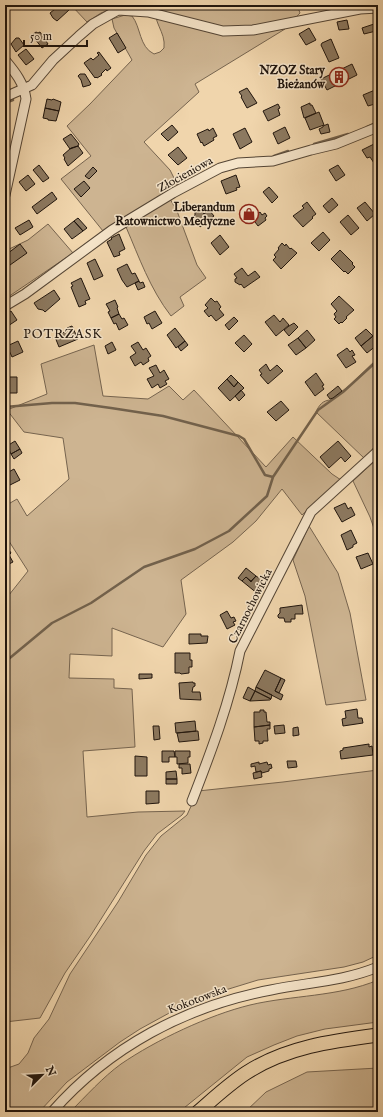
<svg xmlns="http://www.w3.org/2000/svg" width="383" height="1117" viewBox="0 0 383 1117" font-family="'IM FELL English',serif">
<style>
.green{fill:#cdb491;stroke:#76644f}
.lines{fill:none;stroke-linecap:round;stroke-linejoin:round}
.stream{stroke:#72614c;stroke-width:2.5}
.building{fill:#8c7960;stroke:#20150d}
.minor-casing{stroke:#544535;stroke-width:11}
.highway-casing{stroke:#20150d;stroke-width:15}
.minor{stroke:#f5e4c9;stroke-width:9}
.highway{stroke:#f0d5ac;stroke-width:13}
.labels{text-anchor:middle;stroke-width:3;stroke-linejoin:round;paint-order:stroke}
.poi-label{font-size:12px;font-weight:bold;fill:#20150d;stroke:#f5e4c9;text-anchor:end}
.street-label{font-size:12px;fill:#20150d;stroke:#f5e4c9}
.neighbourhood-label{font-size:13px;letter-spacing:1px;fill:#20150d;stroke:#f5e4c9}
</style>
<rect width="100%" height="100%" fill="#f0d5ac"/>
<filter id="stains"><feTurbulence type="fractalNoise" baseFrequency=".005" numOctaves="4"/><feColorMatrix values="0 0 0 0 .2 0 0 0 0 .09 0 0 0 0 .02 0 0 0 .5 -.17"/></filter>
<radialGradient id="worn" r=".72"><stop offset=".6" stop-color="#630" stop-opacity="0"/><stop offset="1" stop-color="#630" stop-opacity=".3"/></radialGradient>
<path class="green" d="M 71,5 L 121,5 L 101,13 L 87,22 Z
M 156,5 L 297,5 L 300,13 L 285,29 L 195,84 L 199,92 L 144,142 L 170,170 L 178,186 L 119,220 L 103,231 L 61,179 L 91,156 L 67,126 L 90,104 L 132,60 L 114,28 L 112,19 L 125,15 L 132,16 C 141,27 139,47 154,54 L 160,52 L 164,48 C 166,31 152,23 156,5 Z
M 170,199 L 177,211 L 197,265 L 206,278 L 180,297 L 184,306 L 171,316 C 150,289 139,257 126,227 Z
M 48,224 L 73,253 L 5,299 L 5,251 L 28,240 Z
M 94,345 L 103,396 L 148,399 L 169,386 L 183,400 L 194,390 L 266,467 L 293,437 L 332,474 L 341,480 L 302,515 L 282,489 L 256,521 L 233,542 L 181,580 L 186,614 L 163,647 L 112,628 L 112,656 L 70,654 L 69,678 L 114,679 L 114,688 L 132,689 L 135,747 L 83,751 L 87,817 L 138,812 L 185,811 L 182,815 L 157,834 L 144,851 L 91,935 L 65,973 L 40,1018 L 5,1022 L 5,600 L 28,571 L 5,535 L 5,506 L 17,499 L 27,516 L 69,479 L 63,438 L 24,432 L 7,410 L 47,394 L 41,364 Z
M 378,358 L 378,442 L 365,459 L 316,412 C 319,405 323,400 331,400 L 350,385 Z
M 378,458 L 378,540 L 370,517 L 353,481 Z
M 309,526 L 338,573 L 350,613 L 366,700 L 326,705 L 305,596 L 293,560 Z
M 378,770 L 378,955 L 363,962 L 344,967 L 258,980 L 193,1000 L 140,1029 L 120,1042 L 67,1082 L 39,1112 L 5,1112 L 5,1069 L 19,1064 L 28,1053 L 34,1038 L 49,1019 L 70,974 L 118,902 L 146,855 L 161,836 L 187,815 L 198,791 L 283,782 Z
M 378,980 L 378,1022 L 325,1029 L 297,1036 L 274,1045 L 247,1057 L 179,1112 L 70,1112 C 86,1096 103,1077 121,1064 C 156,1040 209,1015 250,1005 C 292,995 338,997 378,980 Z
M 378,1068 L 378,1112 L 245,1112 L 266,1092 L 307,1072 Z"/>
<g class="lines">
<path class="stream" d="M 5,103 L 13,100
M 367,127 L 378,122
M 314,144 L 348,134
M 274,156 L 288,151
M 5,407 L 52,403 L 75,403 L 111,408 L 163,416 L 239,436 L 244,439 L 265,475 L 273,477
M 5,662 L 52,623 L 91,603 L 144,567 L 195,549 L 229,531 L 267,496 L 273,477 L 318,410 L 343,392 L 378,360"/>
</g>
<path class="building" d="M 60,5 L 64,5 L 69,10 L 57,21 L 53,18 L 50,13 Z
M 347,20 L 349,29 L 339,30 L 337,22 Z
M 374,24 L 376,31 L 364,34 L 362,28 Z
M 309,28 L 316,40 L 306,45 L 299,34 Z
M 36,32 L 38,33 L 40,32 L 48,44 L 42,48 L 32,35 Z
M 117,33 L 126,48 L 118,53 L 109,38 Z
M 16,38 L 19,38 L 24,45 L 16,52 L 11,44 Z
M 331,39 L 339,58 L 329,62 L 321,45 L 322,43 Z
M 26,49 L 34,59 L 26,65 L 18,55 Z
M 99,52 L 111,68 L 107,71 L 106,69 L 101,74 L 102,75 L 97,78 L 96,77 L 95,78 L 84,63 L 91,58 L 93,60 L 99,55 L 97,53 Z
M 352,64 L 357,75 L 327,90 L 321,79 Z
M 80,74 L 85,74 L 91,84 L 90,85 L 83,87 L 81,80 L 78,76 Z
M 247,88 L 257,103 L 247,108 L 241,97 L 242,96 L 239,92 Z
M 375,90 L 378,97 L 378,103 L 368,106 L 363,95 Z
M 47,99 L 52,100 L 53,99 L 61,102 L 59,111 L 45,108 Z
M 310,103 L 310,105 L 312,105 L 316,113 L 304,118 L 301,107 Z
M 278,104 L 280,108 L 278,109 L 280,115 L 268,121 L 263,111 Z
M 45,108 L 59,111 L 56,121 L 48,120 L 48,119 L 43,118 Z
M 319,112 L 324,125 L 310,130 L 305,118 Z
M 328,124 L 330,132 L 321,134 L 319,129 L 323,127 L 323,126 Z
M 172,125 L 178,132 L 168,141 L 161,134 Z
M 285,127 L 290,138 L 278,144 L 273,133 Z
M 213,128 L 217,136 L 213,138 L 214,140 L 204,146 L 202,142 L 201,143 L 197,134 L 208,129 L 209,131 Z
M 245,128 L 252,142 L 240,149 L 233,134 Z
M 71,134 L 79,144 L 78,146 L 70,149 L 63,139 Z
M 378,142 L 378,165 L 376,166 L 370,157 L 367,158 L 362,150 Z
M 78,146 L 83,153 L 68,166 L 64,159 L 65,158 L 63,155 L 71,148 Z
M 178,147 L 187,158 L 178,165 L 168,155 Z
M 39,165 L 49,178 L 43,182 L 33,170 Z
M 338,165 L 345,175 L 336,181 L 329,170 Z
M 93,167 L 97,171 L 89,179 L 85,176 Z
M 28,175 L 35,184 L 26,191 L 19,182 Z
M 236,175 L 240,187 L 236,188 L 237,190 L 226,194 L 221,181 Z
M 84,181 L 90,188 L 81,197 L 74,189 Z
M 269,187 L 278,197 L 272,203 L 263,192 Z
M 52,192 L 57,199 L 37,214 L 32,207 Z
M 332,198 L 338,205 L 329,213 L 323,206 Z
M 307,202 L 316,214 L 312,217 L 313,218 L 303,227 L 293,216 L 304,208 L 302,206 Z
M 365,202 L 375,214 L 367,221 L 357,208 Z
M 201,210 L 204,214 L 209,210 L 214,216 L 200,227 L 192,218 L 195,215 L 195,212 L 199,212 Z
M 260,212 L 262,215 L 265,213 L 267,216 L 265,218 L 266,220 L 258,226 L 252,218 Z
M 348,215 L 359,228 L 351,235 L 340,222 Z
M 78,218 L 87,228 L 83,231 L 74,221 Z
M 29,220 L 33,227 L 20,235 L 15,228 Z
M 74,221 L 83,231 L 72,239 L 64,229 Z
M 323,232 L 330,240 L 319,251 L 311,243 Z
M 119,234 L 125,249 L 119,252 L 120,255 L 114,257 L 107,242 L 112,239 L 111,238 Z
M 220,235 L 229,247 L 220,255 L 211,243 Z
M 282,243 L 285,246 L 286,244 L 290,249 L 291,248 L 297,253 L 281,269 L 273,260 L 276,257 L 274,255 L 279,249 L 278,248 Z
M 20,244 L 27,253 L 10,265 L 6,259 L 8,257 L 7,254 Z
M 340,250 L 353,263 L 352,264 L 355,267 L 348,274 L 345,271 L 344,272 L 331,259 Z
M 95,259 L 103,276 L 94,280 L 87,263 Z
M 127,264 L 132,274 L 135,273 L 139,281 L 127,287 L 122,280 L 117,269 Z
M 242,268 L 248,276 L 255,271 L 260,277 L 244,288 L 241,284 L 240,285 L 235,282 L 235,279 L 237,278 L 234,274 Z
M 81,278 L 90,299 L 85,301 L 86,304 L 79,307 L 71,287 L 73,286 L 71,283 Z
M 139,281 L 140,283 L 143,282 L 145,287 L 138,290 L 135,283 Z
M 54,290 L 60,299 L 45,312 L 43,310 L 38,309 L 34,303 Z
M 339,296 L 354,310 L 346,317 L 347,318 L 342,323 L 341,322 L 339,324 L 334,319 L 336,317 L 334,314 L 337,311 L 331,304 Z
M 211,298 L 215,302 L 217,301 L 221,307 L 219,309 L 224,315 L 216,321 L 211,315 L 209,317 L 204,311 L 208,308 L 205,305 Z
M 115,300 L 118,307 L 117,308 L 119,314 L 111,318 L 108,312 L 110,311 L 106,304 Z
M 11,311 L 17,320 L 8,326 L 5,322 L 5,315 Z
M 155,311 L 162,323 L 152,329 L 149,323 L 147,324 L 144,317 Z
M 119,314 L 122,319 L 124,318 L 128,325 L 119,330 L 116,323 L 114,324 L 111,318 Z
M 274,315 L 280,322 L 283,318 L 289,325 L 276,336 L 265,322 Z
M 234,317 L 238,321 L 229,330 L 225,325 Z
M 294,323 L 298,327 L 289,336 L 284,330 L 289,326 Z
M 72,326 L 78,339 L 59,347 L 55,337 L 68,330 L 67,328 Z
M 175,328 L 185,341 L 176,348 L 167,335 Z
M 366,329 L 373,336 L 361,346 L 355,338 Z
M 307,330 L 315,340 L 306,348 L 298,338 Z
M 244,335 L 252,344 L 244,352 L 235,343 Z
M 373,336 L 377,345 L 367,353 L 361,346 Z
M 298,338 L 306,348 L 296,355 L 288,345 Z
M 18,341 L 23,352 L 12,357 L 7,346 Z
M 185,341 L 188,345 L 181,351 L 178,347 Z
M 112,342 L 116,350 L 108,354 L 105,346 Z
M 138,342 L 143,350 L 146,348 L 151,356 L 148,358 L 149,361 L 143,365 L 141,362 L 135,366 L 130,357 L 136,353 L 131,346 Z
M 347,348 L 350,352 L 352,350 L 355,355 L 352,356 L 356,362 L 346,368 L 337,355 Z
M 266,364 L 270,371 L 277,365 L 283,371 L 268,384 L 260,375 L 262,374 L 259,370 Z
M 156,365 L 160,373 L 164,370 L 169,379 L 165,381 L 167,384 L 160,388 L 158,384 L 152,388 L 147,379 L 154,376 L 149,368 Z
M 316,373 L 324,385 L 322,386 L 324,389 L 315,396 L 305,382 Z
M 231,375 L 238,382 L 234,387 L 227,379 Z
M 9,377 L 17,377 L 17,393 L 5,393 L 5,379 L 9,379 Z
M 227,379 L 234,387 L 238,382 L 244,388 L 230,401 L 218,388 Z
M 338,386 L 342,391 L 333,398 L 330,399 L 327,395 Z
M 241,390 L 245,395 L 239,401 L 235,396 Z
M 281,401 L 289,410 L 276,421 L 267,412 Z
M 15,441 L 20,449 L 11,454 L 7,446 Z
M 338,441 L 351,456 L 345,462 L 341,457 L 329,468 L 320,457 Z
M 20,449 L 22,453 L 14,459 L 11,454 Z
M 14,469 L 20,480 L 8,486 L 5,480 L 5,474 Z
M 345,503 L 348,509 L 351,507 L 355,515 L 342,522 L 334,508 Z
M 351,530 L 357,543 L 353,545 L 353,547 L 347,550 L 341,535 Z
M 5,544 L 11,553 L 9,555 L 13,562 L 5,566 Z
M 368,553 L 373,564 L 361,569 L 356,557 Z
M 246,568 L 256,576 L 251,581 L 246,577 L 242,581 L 238,578 Z
M 256,576 L 263,581 L 260,585 L 263,587 L 258,594 L 242,581 L 246,577 L 251,582 Z
M 302,605 L 303,614 L 295,614 L 295,619 L 291,619 L 291,622 L 285,622 L 284,618 L 279,618 L 278,617 L 278,615 L 280,613 L 280,608 Z
M 227,611 L 231,618 L 234,617 L 236,621 L 233,622 L 235,625 L 227,629 L 220,615 Z
M 189,634 L 201,634 L 201,636 L 208,636 L 207,643 L 189,644 Z
M 175,653 L 190,653 L 190,660 L 192,660 L 192,667 L 189,667 L 189,673 L 181,674 L 180,673 L 175,673 Z
M 265,670 L 281,678 L 275,691 L 283,695 L 281,700 L 256,687 Z
M 139,674 L 152,674 L 152,678 L 139,679 Z
M 281,678 L 285,680 L 279,693 L 275,691 Z
M 193,682 L 193,683 L 195,683 L 195,686 L 193,687 L 192,692 L 200,692 L 201,700 L 180,699 L 179,683 Z
M 248,687 L 255,691 L 250,701 L 243,698 Z
M 256,687 L 272,695 L 271,699 L 255,691 Z
M 255,691 L 271,699 L 270,700 L 250,701 Z
M 357,709 L 358,718 L 362,718 L 363,723 L 343,726 L 342,719 L 346,718 L 345,711 Z
M 260,710 L 264,710 L 264,712 L 266,712 L 267,722 L 270,722 L 270,725 L 254,727 L 254,712 L 260,712 Z
M 195,721 L 196,731 L 176,733 L 175,723 Z
M 270,725 L 270,729 L 267,729 L 268,741 L 263,741 L 263,743 L 259,744 L 259,741 L 255,741 L 254,727 Z
M 284,725 L 285,733 L 275,734 L 274,726 Z
M 153,726 L 159,726 L 160,739 L 154,740 Z
M 298,727 L 299,735 L 293,736 L 293,728 Z
M 198,731 L 199,740 L 179,742 L 177,733 Z
M 369,744 L 369,747 L 372,746 L 373,755 L 341,759 L 340,751 L 343,750 L 343,748 Z
M 162,751 L 174,751 L 175,757 L 169,757 L 169,762 L 162,762 Z
M 175,751 L 190,751 L 190,757 L 188,757 L 188,763 L 177,764 L 177,757 L 175,757 Z
M 135,756 L 147,757 L 147,776 L 135,776 Z
M 287,761 L 296,761 L 297,767 L 288,768 Z
M 259,762 L 259,764 L 267,762 L 268,765 L 271,764 L 272,768 L 269,769 L 269,771 L 262,773 L 261,771 L 256,772 L 255,766 L 251,767 L 251,764 Z
M 179,764 L 190,764 L 191,773 L 182,774 L 182,768 L 179,768 Z
M 176,771 L 177,779 L 166,779 L 166,772 Z
M 261,771 L 262,777 L 254,779 L 253,773 Z
M 166,779 L 177,779 L 177,784 L 166,784 Z
M 146,791 L 159,791 L 159,803 L 146,804 Z"/>
<g class="lines">
<g class="minor-casing">
<path id="minor" d="M 5,60 C 15,72 24,83 26,99 L 5,195
M 5,97 L 32,85 L 53,60 L 79,36 L 93,24 L 118,10 L 148,12 L 223,31 L 253,30 L 360,9 L 378,8
M 5,306 L 25,294 L 112,230 L 173,193 L 220,168 L 238,163 L 273,161 L 311,150 L 336,144 L 378,127
M 192,801 C 211,752 230,702 240,651 L 311,512 L 378,451
M 52,1112 C 109,1047 186,1006 271,990 C 309,982 341,982 378,967"/>
</g>
<g class="highway-casing">
<path id="highway" d="M 198,1112 C 213,1099 229,1084 246,1073 C 286,1047 332,1041 378,1035"/>
</g>
<use href="#minor" class="minor"/>
<use href="#highway" class="highway"/>
</g>
<defs>
<g id="building-ring" transform="scale(1)"><circle r="9.5" fill="#f5e4c9" stroke="#8f2418" stroke-width="1.5"/><path d="M-4-6H4V6H1V3H-1V6H-4ZM-2.5-4.3h1.7v1.8h-1.7ZM.8-4.3h1.7v1.8H.8ZM-2.5-1h1.7V.8h-1.7ZM.8-1h1.7V.8H.8Z" fill="#8f2418"/></g>
<g id="shop-ring" transform="scale(1)"><circle r="9.5" fill="#f5e4c9" stroke="#8f2418" stroke-width="1.5"/><path d="M-5-2.5h2.3a2.7 3.5 0 0 1 5.4 0H5L5.5 6h-11ZM-1.5-2.5h3a1.5 2.3 0 0 0-3 0Z" fill="#8f2418"/></g>
</defs>
<g fill-rule="evenodd">
<use href="#building-ring" x="339" y="77"/>
<use href="#shop-ring" x="249" y="214"/>
</g>
<g class="labels">
<g class="poi-label">
<text x="325" y="74">NZOZ Stary<tspan x="325" dy="14">Bieżanów</tspan></text>
<text x="235" y="211">Liberandum<tspan x="235" dy="14">Ratownictwo Medyczne</tspan></text>
</g>
<g class="street-label">
<text transform="translate(185 174) rotate(-29)" y="4">Złocieniowa</text>
<text transform="translate(250 606) rotate(-63)" y="4">Czarnochowicka</text>
<text transform="translate(197 999) rotate(-21)" y="4">Kokotowska</text>
</g>
<g class="neighbourhood-label">
<text x="63" y="338">POTRZASK</text>
</g>
</g>
<rect width="383" height="1117" fill="none" stroke="#f0d5ac" stroke-width="20"/>
<rect x="6" y="6" width="371" height="1105" fill="none" stroke="#20150d" stroke-width="2"/>
<rect x="10" y="10" width="363" height="1097" fill="none" stroke="#20150d"/>
<g transform="translate(42 1075) rotate(66)" stroke="#f5e4c9" stroke-width="3" paint-order="stroke">
<path d="M0-3L7 15L0 10L-7 15Z" fill="#20150d"/>
<text y="-6" font-size="11" font-weight="bold" text-anchor="middle" fill="#20150d">N</text>
</g>
<path d="M24 40v6h63v-6" fill="none" stroke="#20150d" stroke-width="2"/>
<text x="30" y="40" font-size="12" fill="#20150d" stroke="#f5e4c9" stroke-width="3" paint-order="stroke">50 m</text>
<rect width="100%" height="100%" filter="url(#stains)"/>
<rect width="100%" height="100%" fill="url(#worn)"/>
</svg>
